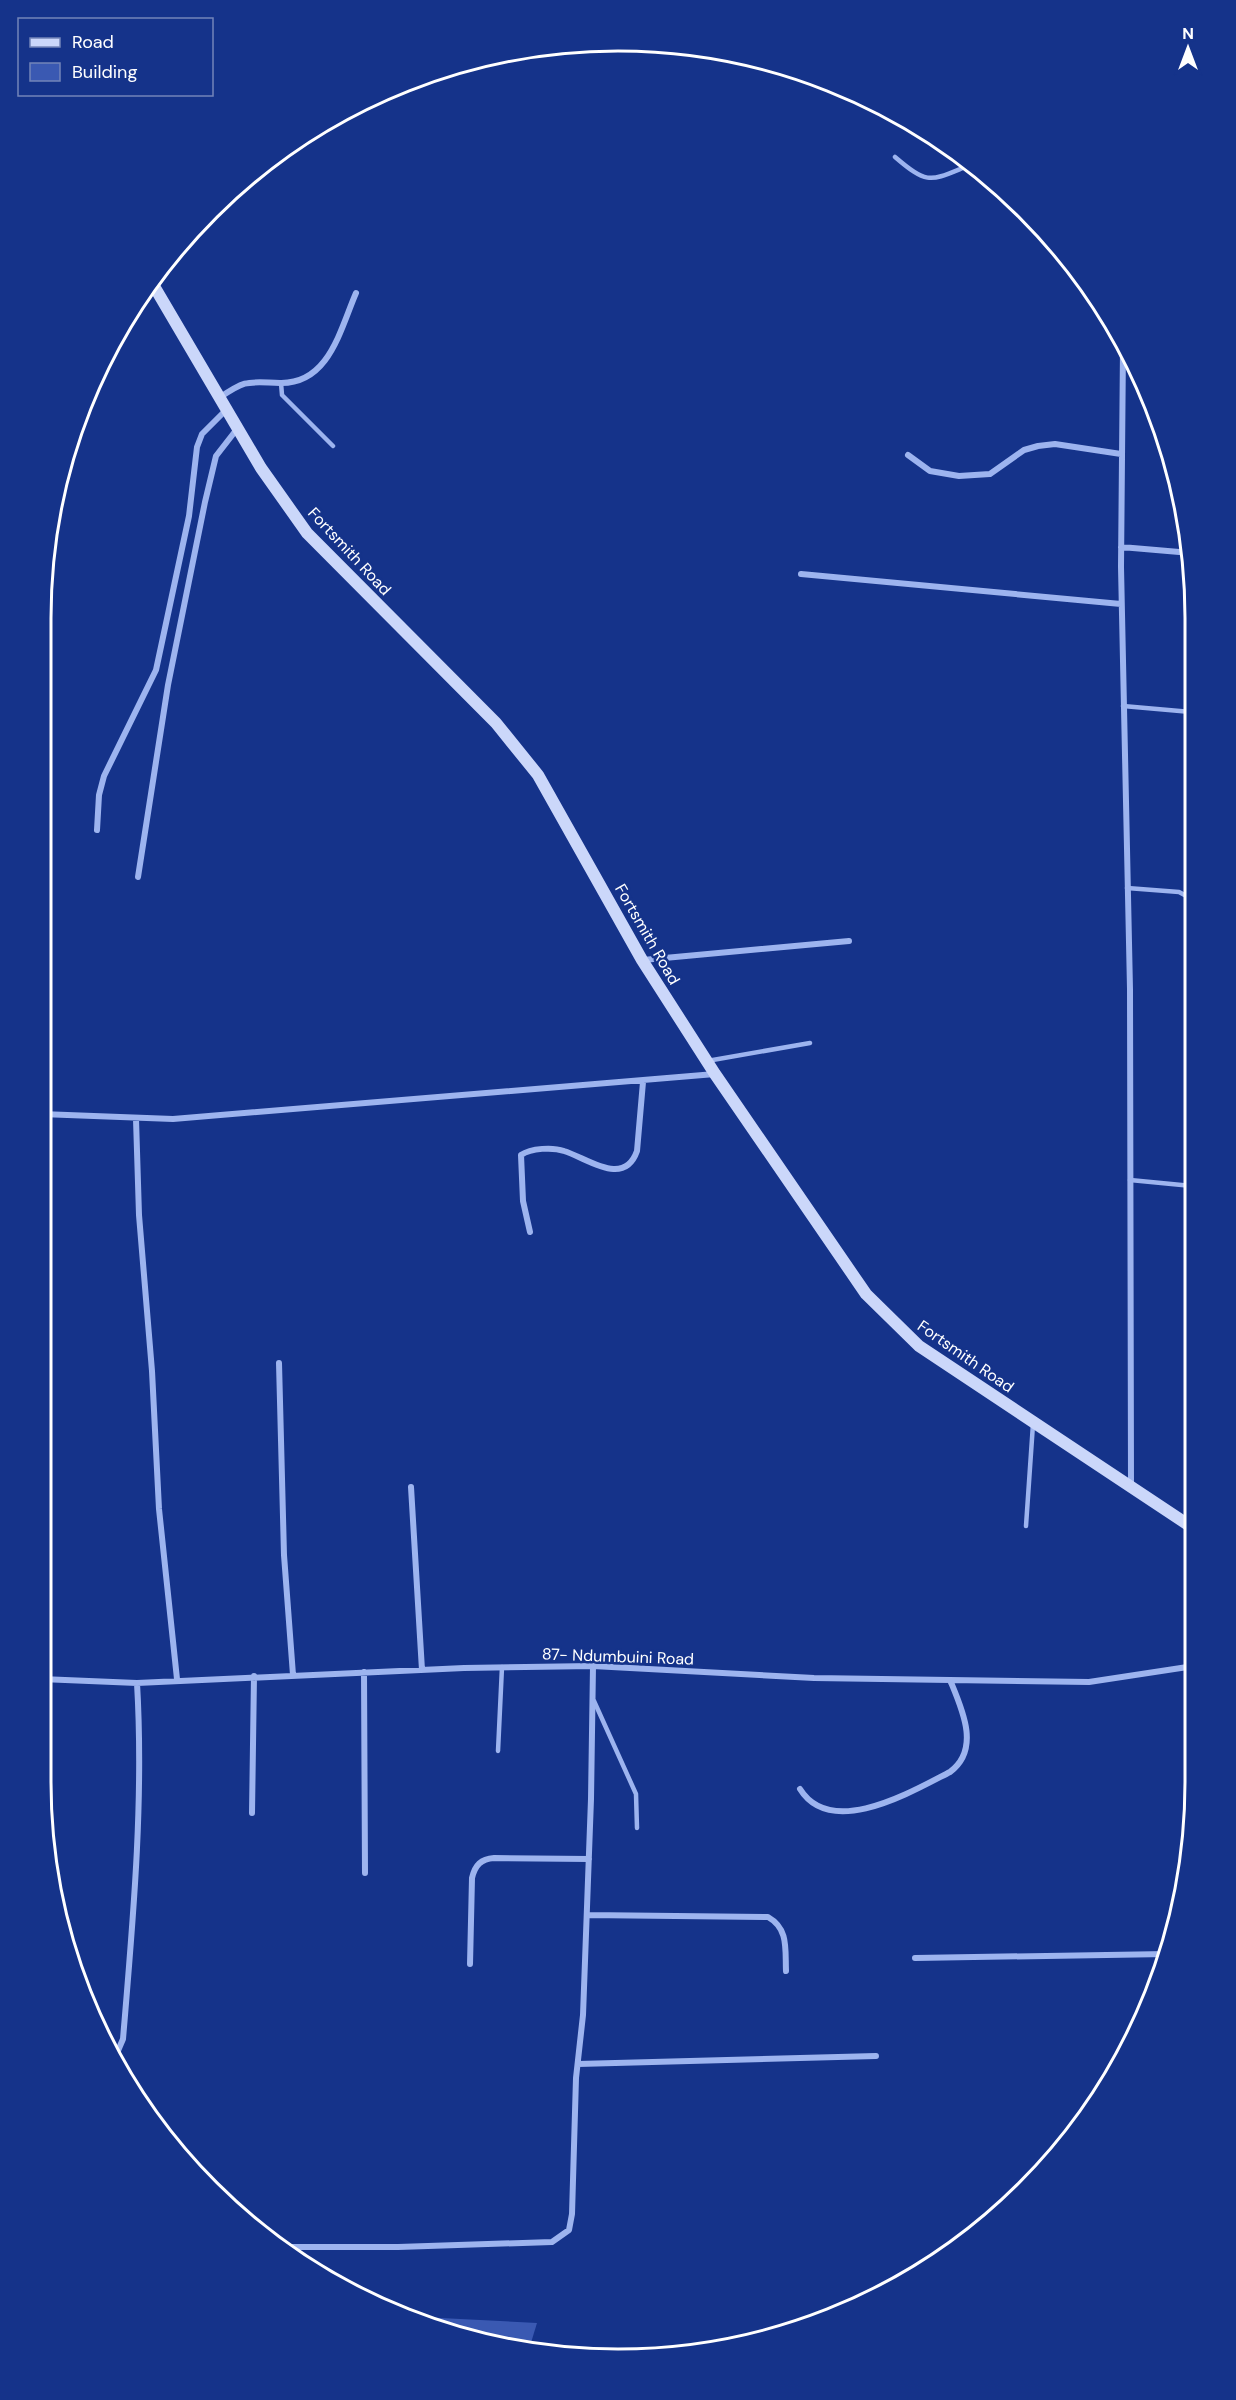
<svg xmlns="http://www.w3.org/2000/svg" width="1236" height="2400" viewBox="0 0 1236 2400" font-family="'DM Sans',sans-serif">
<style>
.building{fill:#3a59b2}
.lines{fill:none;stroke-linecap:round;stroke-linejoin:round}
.lane{stroke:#9db4ef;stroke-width:4.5}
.street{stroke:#9db4ef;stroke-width:6}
.secondary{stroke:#cbd7fa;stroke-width:12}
.labels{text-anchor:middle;stroke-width:5;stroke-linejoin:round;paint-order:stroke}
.street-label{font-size:16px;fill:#fff;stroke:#15338a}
.rim{fill:none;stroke:#fff;stroke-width:3}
</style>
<rect width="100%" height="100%" fill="#15338a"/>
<path class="building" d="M 421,2318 L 421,2317 L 537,2323 L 530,2346 L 469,2340 Z"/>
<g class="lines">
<path class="lane" d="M 895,157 C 929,186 930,181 970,165
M 281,383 L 282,395 L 333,446
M 1123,706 L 1191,712
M 1127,888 L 1179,892 L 1192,899
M 707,1061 L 810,1043
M 1130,1180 L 1192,1186
M 1026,1526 L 1033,1424
M 594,1701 L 636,1794 L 637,1828
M 498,1751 L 502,1667"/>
<path class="street" d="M 1123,348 L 1121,567 L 1130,989 L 1131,1486
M 219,398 C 247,379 247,382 280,383 C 329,384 340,330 356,293
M 908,455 L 930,471 L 959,476 L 990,474 L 1024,450 L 1038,446 L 1055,444 L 1121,454
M 1121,547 L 1191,553
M 801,574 L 1121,604
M 97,830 L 99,795 L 104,776 L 156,670 L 189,516 L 197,447 L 202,434 L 226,410
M 138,877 L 168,685 L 205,502 L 216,456 L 237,429
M 643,960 L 849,941
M 41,1114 L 173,1119 L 715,1074
M 136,1119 L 139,1215 L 152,1371 L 159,1509 L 177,1679
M 530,1232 L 523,1201 L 521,1155 C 531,1148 553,1147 564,1151 C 587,1158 624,1188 637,1151 L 643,1082
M 279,1363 L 284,1555 L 293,1675
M 411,1487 L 422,1670
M 364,1672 L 365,1873
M 41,1679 L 137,1683 L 464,1668 L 593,1666 L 814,1678 L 1089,1682 L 1194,1666
M 800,1789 C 831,1839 911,1792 950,1772 C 981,1749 962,1709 950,1680
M 252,1813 L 254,1676
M 587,1915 L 768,1917 C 789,1929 785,1949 786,1971
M 915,1958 L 1167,1954
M 470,1964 L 472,1878 C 475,1865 481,1859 494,1858 L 589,1859
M 117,2053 L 123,2039 C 133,1920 144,1801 137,1683
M 578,2064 L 876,2056
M 281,2247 L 398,2247 L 552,2242 L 569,2230 L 572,2214 L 576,2078 L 583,2015 L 591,1799 L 593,1666"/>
<path class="secondary" d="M 151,281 L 261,468 L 307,533 L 496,723 L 538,775 L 642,960 L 715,1074 L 866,1294 L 919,1346 L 1193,1528"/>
</g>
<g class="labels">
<g class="street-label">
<text transform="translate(350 551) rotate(47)" y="6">Fortsmith Road</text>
<text transform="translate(648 934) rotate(60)" y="6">Fortsmith Road</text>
<text transform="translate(966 1356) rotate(35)" y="6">Fortsmith Road</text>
<text transform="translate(618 1656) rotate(2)" y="6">87- Ndumbuini Road</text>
</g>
</g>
<path d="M0 0H1236V2400H0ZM618 51H618A567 567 0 0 1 1185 618V1782A567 567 0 0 1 618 2349H618A567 567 0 0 1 51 1782V618A567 567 0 0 1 618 51Z" fill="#15338a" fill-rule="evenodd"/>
<path class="rim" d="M618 51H618A567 567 0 0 1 1185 618V1782A567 567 0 0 1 618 2349H618A567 567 0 0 1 51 1782V618A567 567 0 0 1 618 51Z"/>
<rect x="18" y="18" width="195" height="78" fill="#15338a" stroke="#7385b9" stroke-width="1.5"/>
<rect x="30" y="38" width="30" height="9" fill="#cbd7fa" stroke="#7385b9" stroke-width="1.5"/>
<text x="72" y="48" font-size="18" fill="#ffffff">Road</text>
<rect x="30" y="63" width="30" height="18" fill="#3a59b2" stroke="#7385b9" stroke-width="1.5"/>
<text x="72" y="78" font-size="18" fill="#ffffff">Building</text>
<g transform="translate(1188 48)" stroke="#15338a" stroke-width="4.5" paint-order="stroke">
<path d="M0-4.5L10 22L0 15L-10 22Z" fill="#ffffff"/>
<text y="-9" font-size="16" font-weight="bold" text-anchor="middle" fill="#ffffff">N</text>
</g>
</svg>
